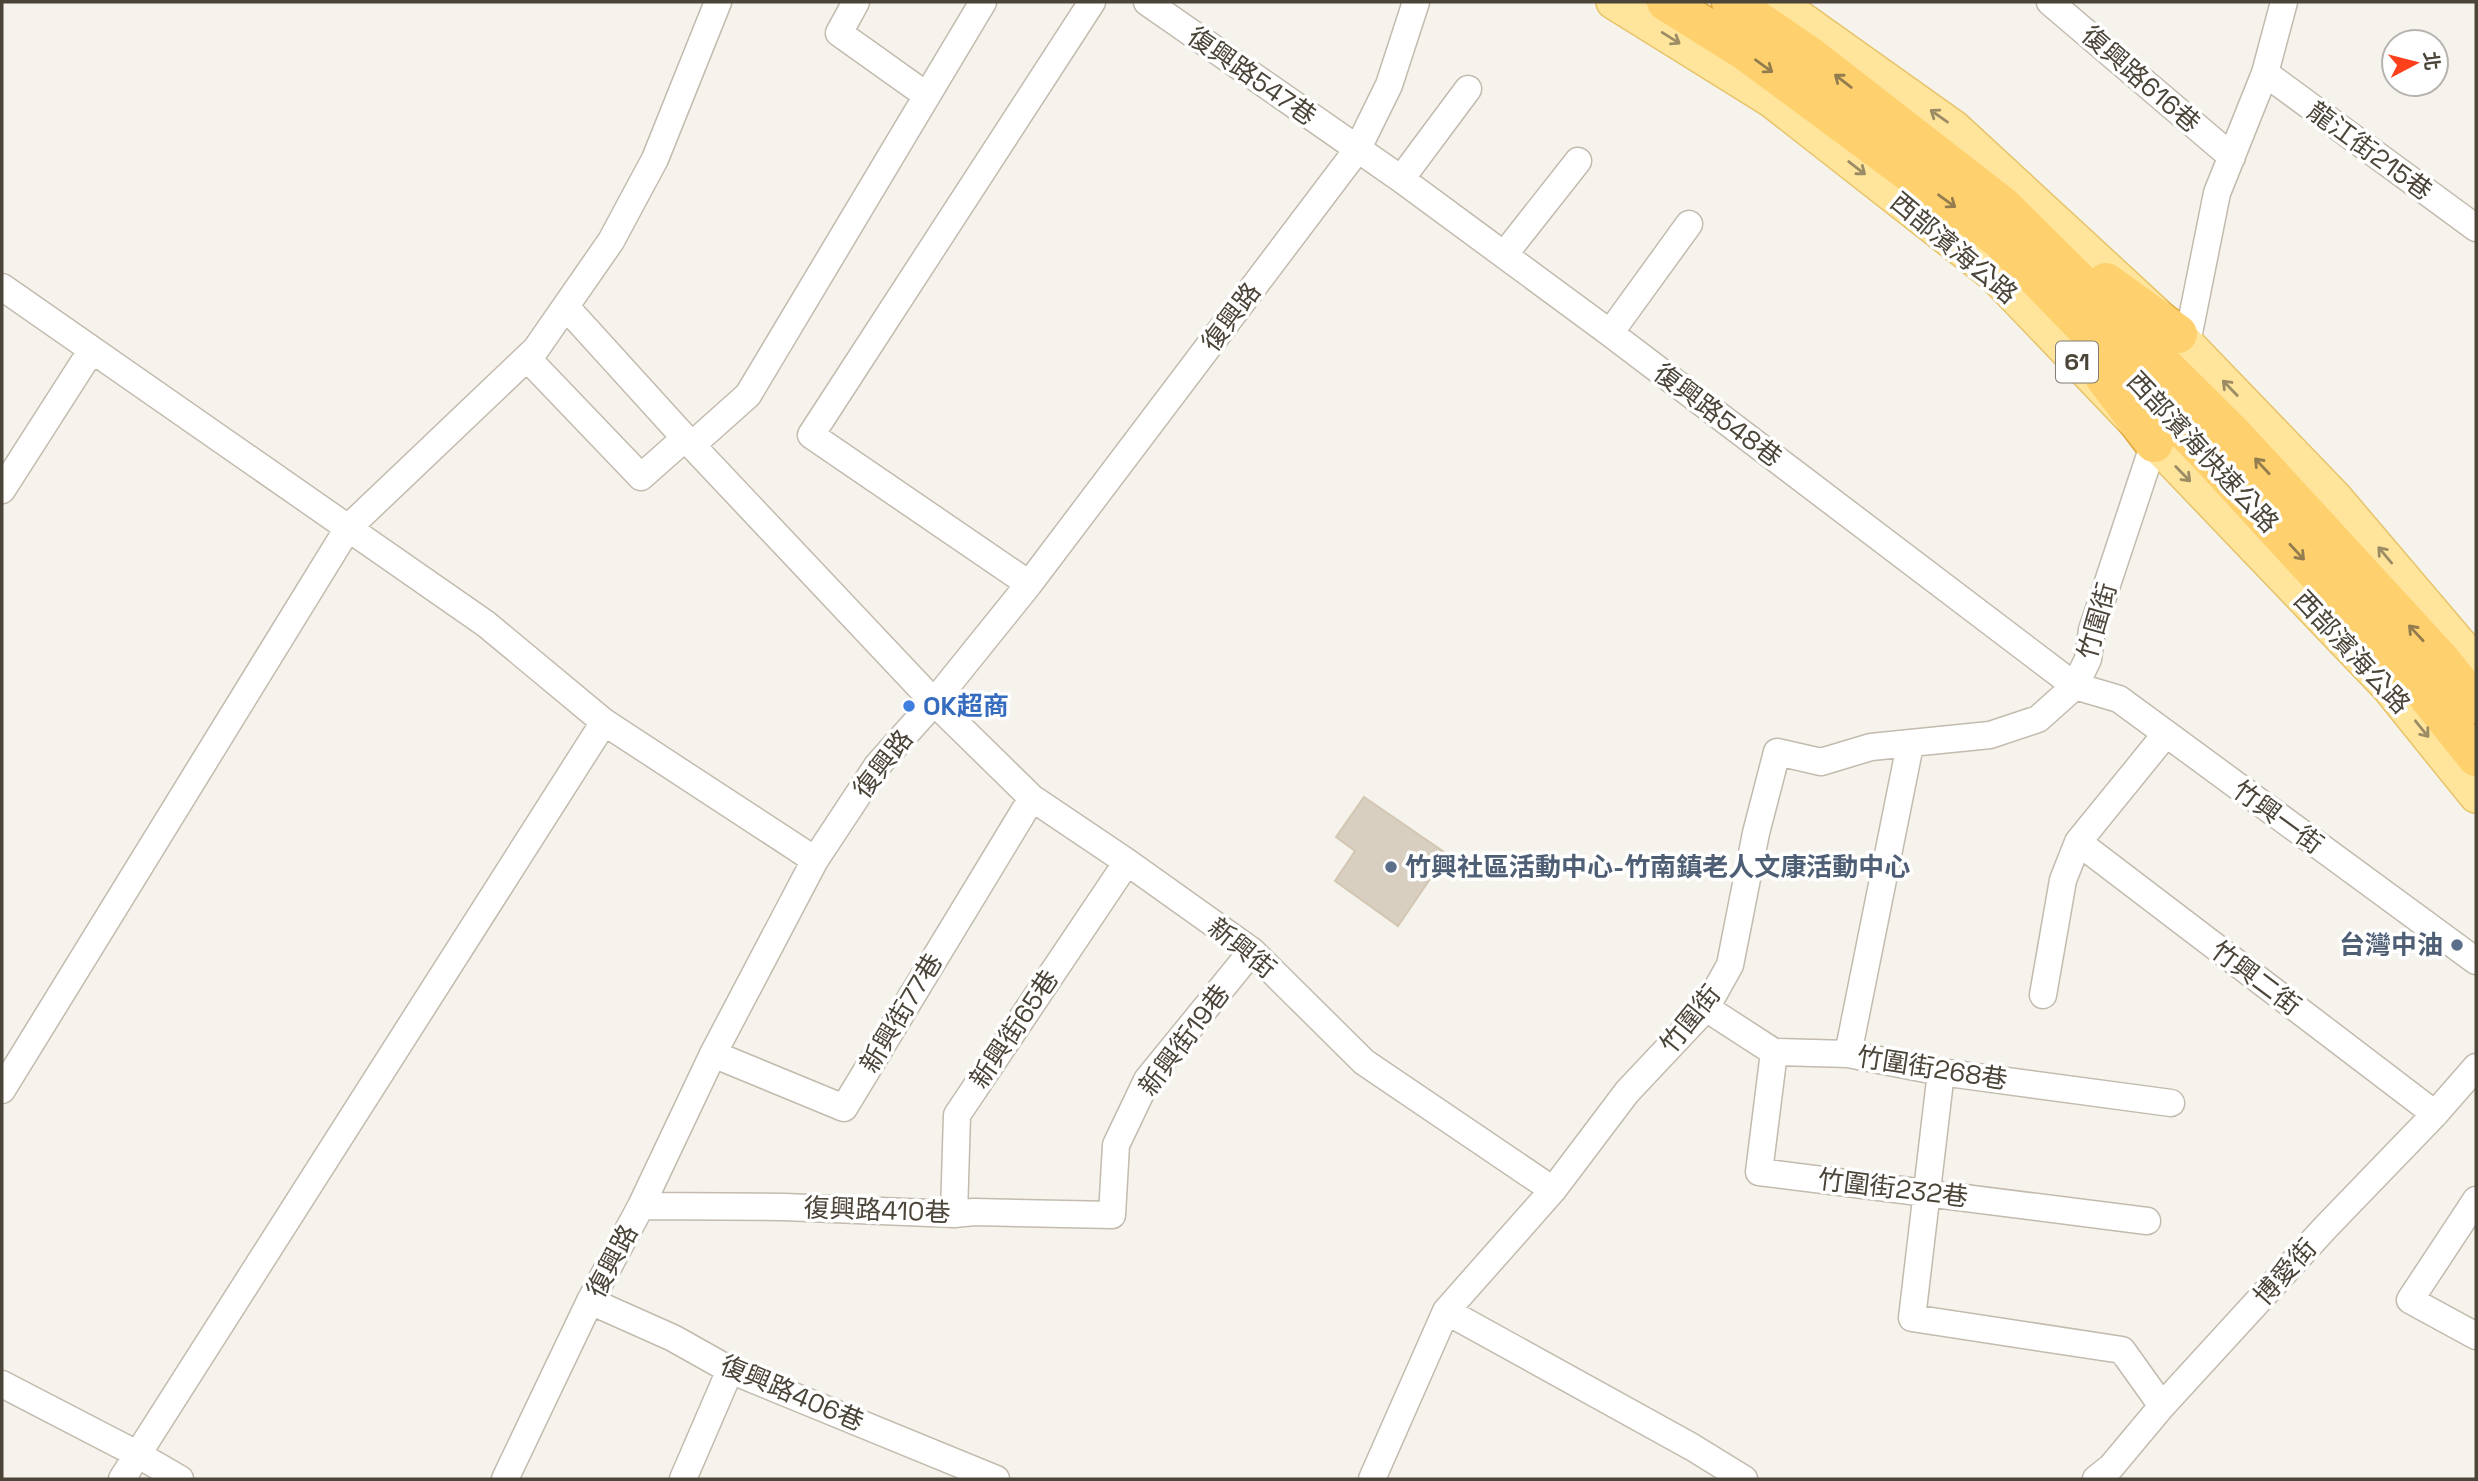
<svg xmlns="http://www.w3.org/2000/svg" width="2478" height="1481" viewBox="0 0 2478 1481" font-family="'Space Grotesk','Noto Sans TC',sans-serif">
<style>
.building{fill:#d8cfc1;stroke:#d3c7b3;stroke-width:2}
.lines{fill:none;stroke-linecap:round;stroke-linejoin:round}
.minor-casing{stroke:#c2bbae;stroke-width:29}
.major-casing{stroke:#e7c369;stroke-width:36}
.highway-casing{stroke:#e1a73a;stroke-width:41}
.minor{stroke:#fff;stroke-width:26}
.major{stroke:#ffe59c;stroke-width:33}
.highway{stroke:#ffd16e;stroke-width:38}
.oneway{stroke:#9c8c66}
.oneway2{stroke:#937c4e}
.shop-dot{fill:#3f7fe0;stroke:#fff;stroke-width:2.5}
.service-dot{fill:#5c6f8a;stroke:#fff;stroke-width:2.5}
.labels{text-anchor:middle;stroke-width:7;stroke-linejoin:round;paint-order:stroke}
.shield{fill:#fff;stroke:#817c74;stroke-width:2}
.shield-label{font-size:24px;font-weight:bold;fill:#4b4439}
.street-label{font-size:26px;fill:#4b4439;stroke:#fff}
.shop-label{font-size:26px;font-weight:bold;fill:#366cbe;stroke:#fff;text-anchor:start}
.service-label{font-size:26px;font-weight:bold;fill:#4e5e75;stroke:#fff;text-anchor:start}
</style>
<rect width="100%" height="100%" fill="#f6f3ec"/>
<path class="building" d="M 1364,797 L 1447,854 L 1398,926 L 1335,881 L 1355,851 L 1336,837 Z"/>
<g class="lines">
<g class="minor-casing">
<path id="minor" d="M 856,2 L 839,33 L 926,95
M 1147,2 L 1401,179 L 1610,333 L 2075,686 L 2119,699 L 2476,961
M 2050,2 L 2232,157
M 2265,73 L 2476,228
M 1401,179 L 1468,89
M 1504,255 L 1578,161
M 2,287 L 486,624 L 604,722 L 815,860
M 566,307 L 685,438 L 934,702 L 1032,798 L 1127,862 L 1252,951 L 1364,1062 L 1553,1190
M 1610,333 L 1689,224
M 2187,343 L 2217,193 L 2265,73 L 2284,2
M 527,358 L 641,477 L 685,438
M 692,445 L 748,395 L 983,2
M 2,490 L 91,351
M 1029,584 L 811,435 L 1092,2
M 2078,842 L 2435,1114
M 2043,995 L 2063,880 L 2078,842 L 2165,735
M 1706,1008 L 1774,1052 L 1848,1054 L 1941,1072 L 2171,1103
M 1774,1052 L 1759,1172 L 2147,1221
M 713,1054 L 844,1108 L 1032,798
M 1848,1054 L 1910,745
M 1941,1072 L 1912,1318 L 2122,1350 L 2162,1406
M 2,1090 L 348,528 L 536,349 L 611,241 L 655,159 L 718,2
M 2476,1200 L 2410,1300 L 2476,1336
M 641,1206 L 784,1207 L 954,1214 L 974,1212 L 1112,1215 L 1116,1145 L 1147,1080 L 1252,951
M 954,1214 L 957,1115 L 1127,862
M 590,1301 L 673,1338 L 730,1370 L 996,1479
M 1446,1311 L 1692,1447 L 1744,1479
M 2,1384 L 137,1454 L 180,1479
M 122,1479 L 604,722
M 505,1479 L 590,1301 L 641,1206 L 713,1054 L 815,860 L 877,766 L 934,702 L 1029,584 L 1357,150 L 1389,85 L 1416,2
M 683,1479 L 730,1370
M 1372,1479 L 1446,1311 L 1553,1190 L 1627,1092 L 1706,1008 L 1730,965 L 1756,833 L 1777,752 L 1821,762 L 1871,747 L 1990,735 L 2038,719 L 2075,686 L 2088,659 L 2092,630 L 2154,443
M 2096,1479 L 2111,1467 L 2162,1406 L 2325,1228 L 2435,1114 L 2476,1067"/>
</g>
<g class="major-casing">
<path id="major" d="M 1613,2 L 1772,101 L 1994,275 L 2388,687 L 2476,796
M 1778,2 L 1955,128 L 2178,334 L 2335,497 L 2476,663"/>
</g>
<g class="highway-casing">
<path id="highway" d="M 1666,2 L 1746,52 L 1999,239 L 2208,455 L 2412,677 L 2476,757
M 1731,2 L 1810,56 L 2003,206 L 2235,436 L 2441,660 L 2476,704
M 2106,282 L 2178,334
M 2104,377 L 2154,443"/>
</g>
<use href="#minor" class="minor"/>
<use href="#major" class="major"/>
<use href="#highway" class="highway"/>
</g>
<defs><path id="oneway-shaft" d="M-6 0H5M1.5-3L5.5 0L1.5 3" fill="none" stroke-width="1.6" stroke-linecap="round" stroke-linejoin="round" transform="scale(1.75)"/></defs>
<g class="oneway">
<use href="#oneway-shaft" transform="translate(1671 38) rotate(32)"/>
<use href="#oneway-shaft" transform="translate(1939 116) rotate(-145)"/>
<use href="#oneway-shaft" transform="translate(1857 168) rotate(38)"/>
<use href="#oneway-shaft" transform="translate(2230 388) rotate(-134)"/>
<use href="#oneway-shaft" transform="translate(2183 474) rotate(46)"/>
<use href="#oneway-shaft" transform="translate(2385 555) rotate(-130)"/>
<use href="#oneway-shaft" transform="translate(2422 729) rotate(51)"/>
</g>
<g class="oneway2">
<use href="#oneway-shaft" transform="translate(1764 66) rotate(36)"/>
<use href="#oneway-shaft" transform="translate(1843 81) rotate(-142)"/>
<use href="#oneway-shaft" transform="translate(1947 201) rotate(36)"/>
<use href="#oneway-shaft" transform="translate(2262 466) rotate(-133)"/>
<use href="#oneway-shaft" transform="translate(2297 552) rotate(47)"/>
<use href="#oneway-shaft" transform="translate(2416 633) rotate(-133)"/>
</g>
<circle class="shop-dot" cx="909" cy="706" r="7"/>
<g class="service-dot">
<circle cx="1391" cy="867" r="7"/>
<circle cx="2457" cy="945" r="7"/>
</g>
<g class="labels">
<rect class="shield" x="2056" y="341.5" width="42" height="41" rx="5"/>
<g class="shield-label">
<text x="2077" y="370">61</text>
</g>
<g class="street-label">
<text transform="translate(1252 76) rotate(35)" y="9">復興路547巷</text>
<text transform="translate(2141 79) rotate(41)" y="9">復興路616巷</text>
<text transform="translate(2370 151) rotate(36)" y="9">龍江街215巷</text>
<text transform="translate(1954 248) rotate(40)" y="9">西部濱海公路</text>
<text transform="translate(1231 317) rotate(-53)" y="9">復興路</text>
<text transform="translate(1718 415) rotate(37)" y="9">復興路548巷</text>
<text transform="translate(2203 452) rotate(47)" y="9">西部濱海快速公路</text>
<text transform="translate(2097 621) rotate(-74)" y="9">竹圍街</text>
<text transform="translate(2352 652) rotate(47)" y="9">西部濱海公路</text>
<text transform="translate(883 764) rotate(-52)" y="9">復興路</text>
<text transform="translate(2278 817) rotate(36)" y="9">竹興一街</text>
<text transform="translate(1242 948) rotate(39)" y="9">新興街</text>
<text transform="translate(2256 978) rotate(37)" y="9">竹興二街</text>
<text transform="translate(901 1013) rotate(-59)" y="9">新興街77巷</text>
<text transform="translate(1690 1019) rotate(-51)" y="9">竹圍街</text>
<text transform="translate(1014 1029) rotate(-56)" y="9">新興街65巷</text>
<text transform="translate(1184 1040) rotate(-53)" y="9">新興街19巷</text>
<text transform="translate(1932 1068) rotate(9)" y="9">竹圍街268巷</text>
<text transform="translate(1893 1188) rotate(7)" y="9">竹圍街232巷</text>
<text transform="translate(877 1210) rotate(2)" y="9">復興路410巷</text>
<text transform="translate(612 1261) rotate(-62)" y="9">復興路</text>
<text transform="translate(2285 1272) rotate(-48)" y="9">博愛街</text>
<text transform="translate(792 1393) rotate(23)" y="9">復興路406巷</text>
</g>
<g class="shop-label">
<text x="923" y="715">OK超商</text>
</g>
<g class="service-label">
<text x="1405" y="876">竹興社區活動中心-竹南鎮老人文康活動中心</text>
<text x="2443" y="954" text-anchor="end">台灣中油</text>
</g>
</g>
<rect width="2478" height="1481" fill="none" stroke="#4b4439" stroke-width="7"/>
<g transform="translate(2415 63) rotate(83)"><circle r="33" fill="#ffffff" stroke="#b7b4b0" stroke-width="2"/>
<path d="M0-5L12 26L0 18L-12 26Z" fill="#fe411b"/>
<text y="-10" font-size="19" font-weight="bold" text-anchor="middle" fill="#4b4439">北</text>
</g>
</svg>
